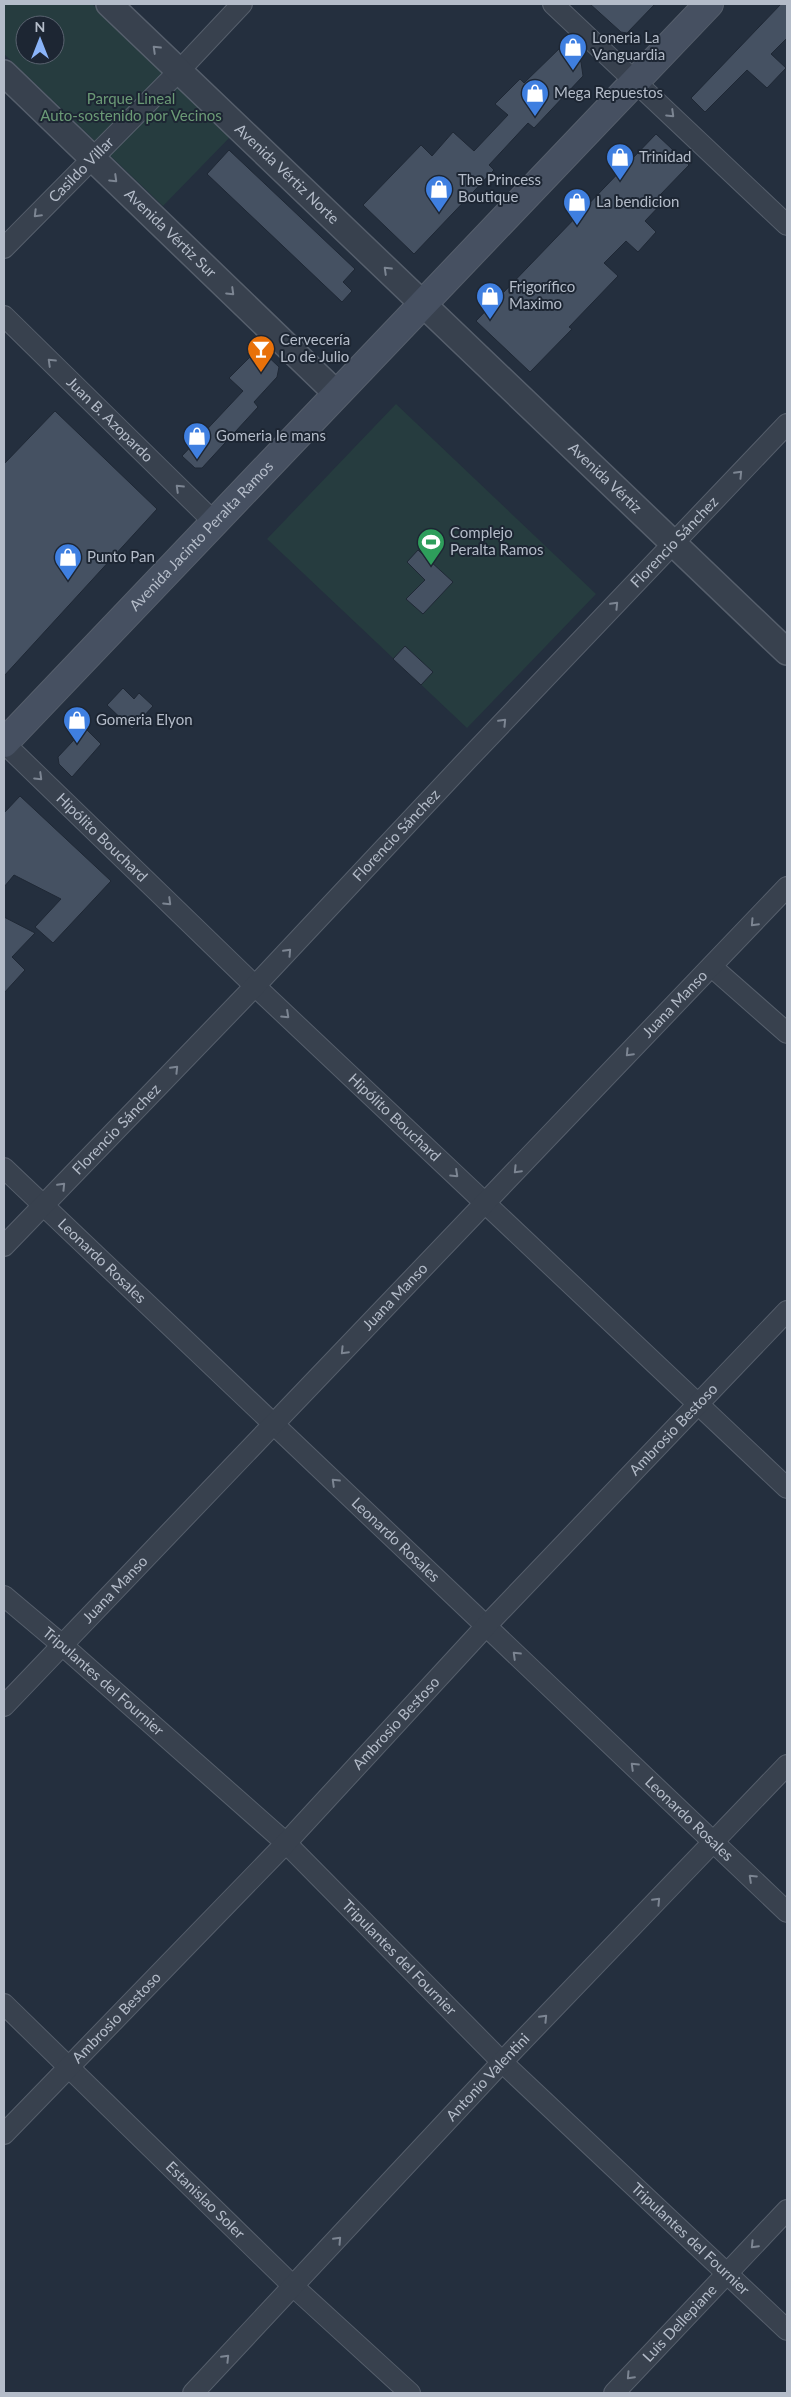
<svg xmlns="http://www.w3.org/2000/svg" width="791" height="2397" viewBox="0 0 791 2397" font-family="Lato,sans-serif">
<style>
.green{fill:#263c3f;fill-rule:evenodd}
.building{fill:#455162;stroke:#1f2835}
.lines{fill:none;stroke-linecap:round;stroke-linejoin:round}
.minor-casing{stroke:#565f6c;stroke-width:22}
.tertiary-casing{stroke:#565f6c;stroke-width:28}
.secondary-casing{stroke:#565f6c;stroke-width:30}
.minor{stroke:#38414e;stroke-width:20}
.tertiary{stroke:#38414e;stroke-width:25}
.secondary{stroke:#465061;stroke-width:28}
.oneway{stroke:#7c8592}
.labels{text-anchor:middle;stroke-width:4;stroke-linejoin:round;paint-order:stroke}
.poi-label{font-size:15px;fill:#b4bcc9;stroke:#1d2633;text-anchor:start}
.park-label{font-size:15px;fill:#6b9a76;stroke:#1d2633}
.street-label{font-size:15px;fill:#b4bcc9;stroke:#1d2633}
</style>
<rect width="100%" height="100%" fill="#242f3e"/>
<path class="green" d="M 4,4 L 92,4 L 231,136 L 163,206 L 4,54 ZM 25,25 L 55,25 L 55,55 L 25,55 Z
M 396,404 L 596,594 L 467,728 L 267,539 Z"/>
<path class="building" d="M 590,4 L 655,4 L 627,33 L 621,32 Z
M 781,4 L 787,4 L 787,38 L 771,54 L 786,68 L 767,88 L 747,70 L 705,112 L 691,98 Z
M 562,46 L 581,62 L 583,76 L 534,128 L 528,123 L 489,165 L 494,170 L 414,254 L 363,205 L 421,145 L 432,156 L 453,132 L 474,151 L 508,115 L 495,104 L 520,79 L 524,83 Z
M 656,134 L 689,165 L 660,195 L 665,200 L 645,221 L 656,232 L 638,252 L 626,241 L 604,263 L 618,276 L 569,327 L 572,329 L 530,372 L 476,321 Z
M 229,150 L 355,269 L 343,282 L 352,291 L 342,302 L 207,174 Z
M 259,348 L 279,367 L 277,377 L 254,402 L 258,407 L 202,468 L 195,468 L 182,456 L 243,391 L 229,378 Z
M 55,411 L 157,509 L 4,676 L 4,464 Z
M 418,550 L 453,582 L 423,614 L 406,599 L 425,580 L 407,562 Z
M 405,646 L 433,672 L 421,685 L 393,659 Z
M 123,688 L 134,699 L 139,693 L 153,706 L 132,729 L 107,705 Z
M 85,728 L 101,744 L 72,777 L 59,764 L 58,757 Z
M 20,796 L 111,881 L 53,943 L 35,927 L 61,899 L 14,875 L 4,887 L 4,813 Z
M 4,917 L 35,933 L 12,957 L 25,970 L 4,993 Z"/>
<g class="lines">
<g class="minor-casing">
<g id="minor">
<path d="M 553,4 L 787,225"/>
<path id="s1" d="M 4,248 L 179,71 L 242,4"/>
<path id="s2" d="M 4,316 L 214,522"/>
<path id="s3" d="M 4,743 L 255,986 L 787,1488"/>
<path d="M 712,967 L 787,1033"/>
<path id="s4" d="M 4,1168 L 787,1912"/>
<path id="s5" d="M 4,1246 L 255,986 L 469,758 L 787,424"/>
<path id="s6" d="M 4,1596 L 61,1644 L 286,1843 L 502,2062 L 787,2330"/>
<path id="s7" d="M 4,1706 L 787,887"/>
<path id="s8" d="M 4,2004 L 294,2287 L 410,2393"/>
<path id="s9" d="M 4,2134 L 286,1843 L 486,1626 L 787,1311"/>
<path id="s10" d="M 193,2393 L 502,2062 L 787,1765"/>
<path id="s11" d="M 614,2393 L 787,2210"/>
</g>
</g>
<g class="tertiary-casing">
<g id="tertiary">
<path id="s12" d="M 109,4 L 787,652"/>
<path id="s13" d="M 4,73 L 337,394"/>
</g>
</g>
<g class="secondary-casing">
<g id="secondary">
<path id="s14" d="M 4,743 L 709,4"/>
</g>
</g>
<use href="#minor" class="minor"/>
<use href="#tertiary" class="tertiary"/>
<use href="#secondary" class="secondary"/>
</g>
<defs><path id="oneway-chevron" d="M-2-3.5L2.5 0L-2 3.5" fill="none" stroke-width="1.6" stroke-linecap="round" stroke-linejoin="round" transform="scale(1.25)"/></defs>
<g class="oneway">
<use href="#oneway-chevron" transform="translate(156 49) rotate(-136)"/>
<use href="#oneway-chevron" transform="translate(671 114) rotate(44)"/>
<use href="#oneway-chevron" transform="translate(114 179) rotate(44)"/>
<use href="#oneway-chevron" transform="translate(37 214) rotate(135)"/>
<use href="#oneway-chevron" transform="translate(387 270) rotate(-136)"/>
<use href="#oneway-chevron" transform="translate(231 292) rotate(44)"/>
<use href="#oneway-chevron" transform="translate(51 362) rotate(-136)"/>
<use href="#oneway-chevron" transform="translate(739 474) rotate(-46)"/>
<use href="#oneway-chevron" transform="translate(179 488) rotate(-136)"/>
<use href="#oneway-chevron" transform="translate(615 605) rotate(-46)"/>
<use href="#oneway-chevron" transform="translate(503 722) rotate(-46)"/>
<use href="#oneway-chevron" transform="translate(39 777) rotate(44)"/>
<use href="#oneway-chevron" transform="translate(168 902) rotate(44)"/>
<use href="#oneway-chevron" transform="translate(754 923) rotate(133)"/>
<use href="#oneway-chevron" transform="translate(288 952) rotate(-47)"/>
<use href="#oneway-chevron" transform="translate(286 1015) rotate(43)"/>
<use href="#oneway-chevron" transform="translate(629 1053) rotate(134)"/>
<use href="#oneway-chevron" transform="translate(175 1069) rotate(-46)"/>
<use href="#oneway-chevron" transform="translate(517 1170) rotate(134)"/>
<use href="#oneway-chevron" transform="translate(455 1174) rotate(43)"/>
<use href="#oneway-chevron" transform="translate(62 1186) rotate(-46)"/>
<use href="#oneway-chevron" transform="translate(344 1351) rotate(134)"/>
<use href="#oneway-chevron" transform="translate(335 1482) rotate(-136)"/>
<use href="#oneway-chevron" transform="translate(516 1655) rotate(-136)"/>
<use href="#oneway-chevron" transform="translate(634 1766) rotate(-136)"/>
<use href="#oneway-chevron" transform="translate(752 1878) rotate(-137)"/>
<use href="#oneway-chevron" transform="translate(657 1901) rotate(-46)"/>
<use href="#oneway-chevron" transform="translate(544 2018) rotate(-46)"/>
<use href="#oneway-chevron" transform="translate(338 2240) rotate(-47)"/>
<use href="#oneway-chevron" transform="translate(754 2245) rotate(134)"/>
<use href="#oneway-chevron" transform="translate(226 2358) rotate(-46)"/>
<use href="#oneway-chevron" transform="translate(630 2376) rotate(133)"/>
</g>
<defs>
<g id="shop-pin" transform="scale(1.4375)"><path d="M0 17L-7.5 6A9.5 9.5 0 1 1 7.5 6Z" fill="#3f7fe0" stroke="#1d2633"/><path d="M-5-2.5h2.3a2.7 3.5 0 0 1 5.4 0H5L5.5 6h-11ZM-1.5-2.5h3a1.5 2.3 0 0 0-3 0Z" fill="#fff"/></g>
<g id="bar-pin" transform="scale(1.4375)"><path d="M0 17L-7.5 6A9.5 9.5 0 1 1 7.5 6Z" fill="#e8710a" stroke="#1d2633"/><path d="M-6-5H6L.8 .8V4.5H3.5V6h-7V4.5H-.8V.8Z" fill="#fff"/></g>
<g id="stadium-pin" transform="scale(1.4375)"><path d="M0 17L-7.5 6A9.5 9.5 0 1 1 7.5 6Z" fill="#2e9e5b" stroke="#1d2633"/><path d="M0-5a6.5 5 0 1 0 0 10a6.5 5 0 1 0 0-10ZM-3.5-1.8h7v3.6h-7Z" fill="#fff"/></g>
</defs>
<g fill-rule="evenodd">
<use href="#shop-pin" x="573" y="47"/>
<use href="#shop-pin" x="535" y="93"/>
<use href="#shop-pin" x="620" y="157"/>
<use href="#shop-pin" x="439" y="189"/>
<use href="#shop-pin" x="577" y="202"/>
<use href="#shop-pin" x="490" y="296"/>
<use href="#bar-pin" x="261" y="349"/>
<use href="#shop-pin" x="197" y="436"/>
<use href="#stadium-pin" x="431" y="542"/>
<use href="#shop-pin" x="68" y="557"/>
<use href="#shop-pin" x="77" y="720"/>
</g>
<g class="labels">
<g class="poi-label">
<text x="592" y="43">Loneria La<tspan x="592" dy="17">Vanguardia</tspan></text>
<text x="554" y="98">Mega Repuestos</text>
<text x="639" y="162">Trinidad</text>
<text x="458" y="185">The Princess<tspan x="458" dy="17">Boutique</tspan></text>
<text x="596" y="207">La bendicion</text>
<text x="509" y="292">Frigorífico<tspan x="509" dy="17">Maximo</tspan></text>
<text x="280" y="345">Cervecería<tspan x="280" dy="17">Lo de Julio</tspan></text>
<text x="216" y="441">Gomeria le mans</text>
<text x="450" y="538">Complejo<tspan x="450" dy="17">Peralta Ramos</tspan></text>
<text x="87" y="562">Punto Pan</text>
<text x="96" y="725">Gomeria Elyon</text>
</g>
<g class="park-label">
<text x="131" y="104">Parque Lineal<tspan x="131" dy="17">Auto-sostenido por Vecinos</tspan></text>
</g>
<g class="street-label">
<text dy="5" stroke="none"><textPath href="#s1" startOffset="110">Casildo Villar</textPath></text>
<text dy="5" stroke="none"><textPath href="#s12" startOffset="246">Avenida Vértiz Norte</textPath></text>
<text dy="5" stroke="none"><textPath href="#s13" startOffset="231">Avenida Vértiz Sur</textPath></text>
<text dy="5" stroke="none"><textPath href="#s2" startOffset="148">Juan B. Azopardo</textPath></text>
<text dy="5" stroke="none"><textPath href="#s12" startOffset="686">Avenida Vértiz</textPath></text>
<text dy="5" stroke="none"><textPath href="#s14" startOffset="286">Avenida Jacinto Peralta Ramos</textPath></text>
<text dy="5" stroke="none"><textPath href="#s5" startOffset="972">Florencio Sánchez</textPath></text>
<text dy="5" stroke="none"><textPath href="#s5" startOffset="568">Florencio Sánchez</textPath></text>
<text dy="5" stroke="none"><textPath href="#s3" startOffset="136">Hipólito Bouchard</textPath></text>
<text dy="5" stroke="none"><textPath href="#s7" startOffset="971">Juana Manso</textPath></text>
<text dy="5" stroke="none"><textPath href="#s3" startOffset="541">Hipólito Bouchard</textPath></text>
<text dy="5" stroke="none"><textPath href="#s5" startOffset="162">Florencio Sánchez</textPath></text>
<text dy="5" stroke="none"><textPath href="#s4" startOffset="135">Leonardo Rosales</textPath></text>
<text dy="5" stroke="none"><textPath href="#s7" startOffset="566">Juana Manso</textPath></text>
<text dy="5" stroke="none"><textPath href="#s9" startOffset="972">Ambrosio Bestoso</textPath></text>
<text dy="5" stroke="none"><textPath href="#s4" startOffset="540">Leonardo Rosales</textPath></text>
<text dy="5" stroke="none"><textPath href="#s7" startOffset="161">Juana Manso</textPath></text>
<text dy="5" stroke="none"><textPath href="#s6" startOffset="131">Tripulantes del Fournier</textPath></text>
<text dy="5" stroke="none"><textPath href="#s9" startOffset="568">Ambrosio Bestoso</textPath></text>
<text dy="5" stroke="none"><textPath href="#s4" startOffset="945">Leonardo Rosales</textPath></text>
<text dy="5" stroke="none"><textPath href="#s6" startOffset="536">Tripulantes del Fournier</textPath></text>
<text dy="5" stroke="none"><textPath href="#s9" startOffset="162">Ambrosio Bestoso</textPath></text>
<text dy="5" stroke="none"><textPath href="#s10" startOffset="432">Antonio Valentini</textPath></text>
<text dy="5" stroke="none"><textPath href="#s8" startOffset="281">Estanislao Soler</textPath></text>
<text dy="5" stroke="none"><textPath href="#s6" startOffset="941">Tripulantes del Fournier</textPath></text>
<text dy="5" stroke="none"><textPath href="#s11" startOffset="96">Luis Dellepiane</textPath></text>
</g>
</g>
<rect width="791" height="2397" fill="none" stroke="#b4bcc9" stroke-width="10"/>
<g transform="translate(40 40)"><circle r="24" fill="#1d2633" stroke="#59626f"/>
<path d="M0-4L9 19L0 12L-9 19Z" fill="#8ab4f8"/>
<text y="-8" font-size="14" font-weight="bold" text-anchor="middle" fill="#b4bcc9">N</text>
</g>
</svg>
